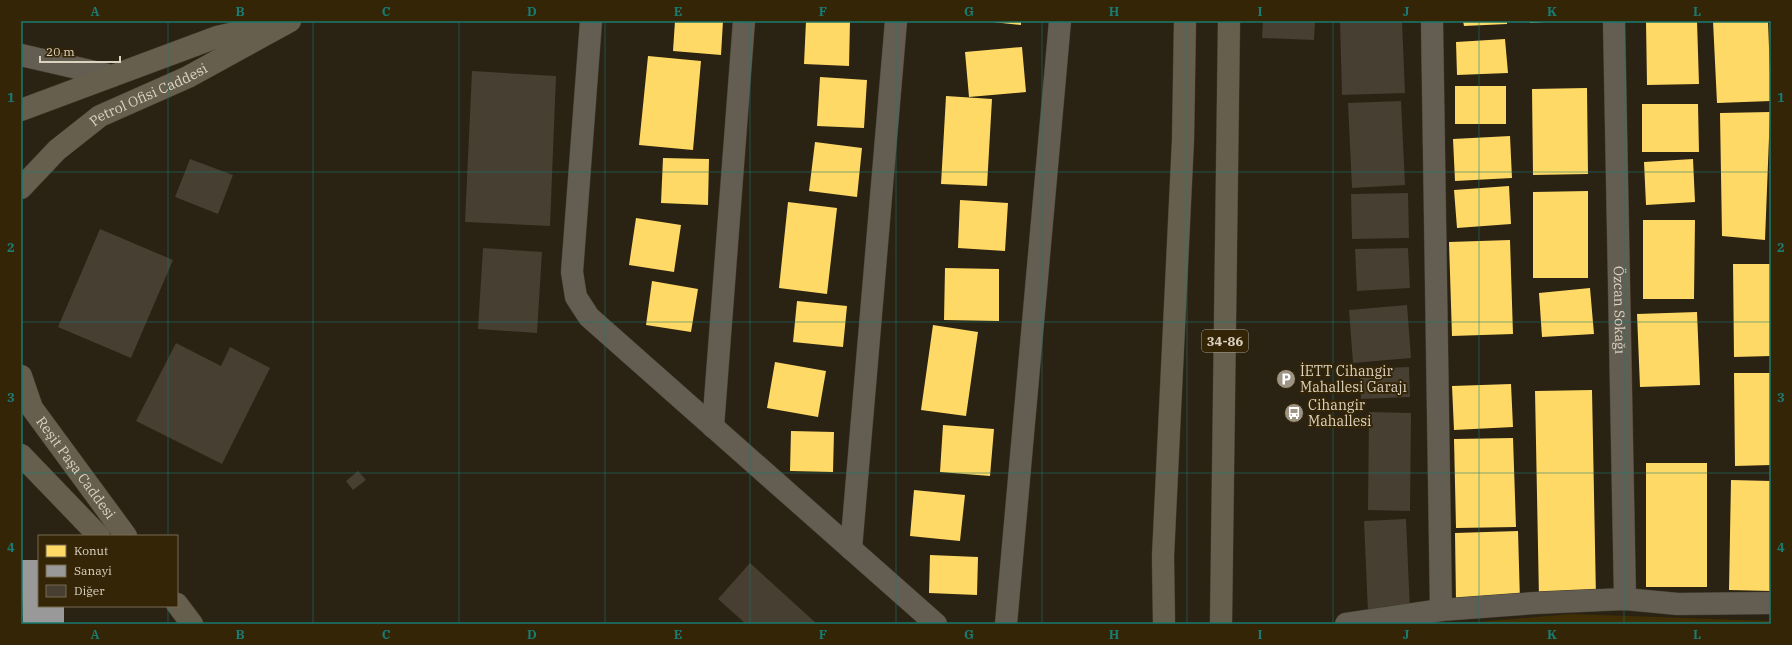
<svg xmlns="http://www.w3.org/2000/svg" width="1792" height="645" viewBox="0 0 1792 645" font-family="'IBM Plex Serif',serif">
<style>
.green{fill:#402e05}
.homes{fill:#ffd966}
.industry{fill:#999}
.building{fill:#463f32}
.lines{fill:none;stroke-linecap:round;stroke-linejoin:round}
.minor-casing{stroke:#423c30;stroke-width:23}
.major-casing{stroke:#423c30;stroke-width:23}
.minor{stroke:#635d52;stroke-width:22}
.major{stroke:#675f4e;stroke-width:22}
.grid{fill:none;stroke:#197b72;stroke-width:1;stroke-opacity:0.55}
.labels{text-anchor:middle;stroke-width:4;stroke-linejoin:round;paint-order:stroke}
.shield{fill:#342507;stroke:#a99e89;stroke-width:1}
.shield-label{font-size:13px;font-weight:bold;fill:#dbd2c1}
.street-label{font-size:14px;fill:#dbd2c1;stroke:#342507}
.poi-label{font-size:14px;fill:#dbd2c1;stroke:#342507;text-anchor:start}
.neatline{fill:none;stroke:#197b72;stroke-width:1.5}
.grid-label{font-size:13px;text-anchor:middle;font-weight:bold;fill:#197b72}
</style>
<rect width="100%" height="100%" fill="#2a2212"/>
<path class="green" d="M 1571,614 L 1771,621 L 1771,624 L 1452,624 Z"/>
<path class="homes" d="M 675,21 L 723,21 L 721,55 L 673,51 Z
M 806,21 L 850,21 L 849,66 L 804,64 Z
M 983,21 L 1021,21 L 1021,25 Z
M 1463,21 L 1507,21 L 1507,24 L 1464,26 Z
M 1530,21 L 1546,21 L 1546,22 L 1530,23 Z
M 1646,21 L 1697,21 L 1699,84 L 1647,85 Z
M 1713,21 L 1768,21 L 1771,101 L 1717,103 Z
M 1505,39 L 1508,73 L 1457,75 L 1456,42 Z
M 1022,47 L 1026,92 L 969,97 L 965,52 Z
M 648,56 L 701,61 L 693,150 L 639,145 Z
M 820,77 L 867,80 L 864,128 L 817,126 Z
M 1455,86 L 1506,86 L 1506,124 L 1455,124 Z
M 1587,88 L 1588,174 L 1533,175 L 1532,89 Z
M 946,96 L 992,99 L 987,186 L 941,184 Z
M 1642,104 L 1698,104 L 1699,152 L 1642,152 Z
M 1770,112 L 1765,240 L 1722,236 L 1720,113 Z
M 1510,136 L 1512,178 L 1455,181 L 1453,139 Z
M 815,142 L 862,148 L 857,197 L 809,191 Z
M 663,158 L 709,159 L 708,205 L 661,203 Z
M 1693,159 L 1695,202 L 1646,205 L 1644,162 Z
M 1509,186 L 1511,224 L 1457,228 L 1454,190 Z
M 1588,191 L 1588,278 L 1533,278 L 1533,192 Z
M 960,200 L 1008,203 L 1005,251 L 958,248 Z
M 788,202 L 837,208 L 827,294 L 779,288 Z
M 636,218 L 681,225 L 674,272 L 629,265 Z
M 1643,220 L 1695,220 L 1694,299 L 1643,299 Z
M 1510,240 L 1513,334 L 1452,336 L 1449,242 Z
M 1733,264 L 1771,264 L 1771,356 L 1734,357 Z
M 945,268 L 999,269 L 999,321 L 944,320 Z
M 652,281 L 698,289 L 691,332 L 646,325 Z
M 1590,288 L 1594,334 L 1542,337 L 1539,293 Z
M 797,301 L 847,306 L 843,347 L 793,342 Z
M 1697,312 L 1700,385 L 1640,387 L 1637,314 Z
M 933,325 L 978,332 L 966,416 L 921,410 Z
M 775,362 L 826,371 L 818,417 L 767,408 Z
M 1734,373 L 1771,373 L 1771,465 L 1735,466 Z
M 1511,384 L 1513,427 L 1454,430 L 1452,386 Z
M 1592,390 L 1596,598 L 1539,599 L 1535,391 Z
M 943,425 L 994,429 L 990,476 L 940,472 Z
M 791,431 L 834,432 L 833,472 L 790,471 Z
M 1513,438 L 1516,527 L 1456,528 L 1454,439 Z
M 1646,463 L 1707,463 L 1707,587 L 1646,587 Z
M 1731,480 L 1771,481 L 1771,591 L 1729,590 Z
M 914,490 L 965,495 L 960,541 L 910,536 Z
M 1518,531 L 1520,601 L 1456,602 L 1455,533 Z
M 930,555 L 978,557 L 977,595 L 929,593 Z"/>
<path class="industry" d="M 21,560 L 39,560 L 39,606 L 64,606 L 64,624 L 23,624 Z"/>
<path class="building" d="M 1263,21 L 1315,21 L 1314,40 L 1262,38 Z
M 1340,21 L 1402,21 L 1405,93 L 1342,95 Z
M 472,71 L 556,76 L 550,226 L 465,222 Z
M 1401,101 L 1405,185 L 1352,188 L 1348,103 Z
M 190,159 L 233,175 L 218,214 L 175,197 Z
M 1408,193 L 1409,238 L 1352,239 L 1351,194 Z
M 100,229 L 173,260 L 131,358 L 58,327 Z
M 483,248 L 542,252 L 537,333 L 478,329 Z
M 1408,248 L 1410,288 L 1357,291 L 1355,249 Z
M 1407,305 L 1411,358 L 1353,363 L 1349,310 Z
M 176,343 L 221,366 L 230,347 L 270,368 L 222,464 L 136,421 Z
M 1409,367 L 1410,397 L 1361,399 L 1360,369 Z
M 1369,412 L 1411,413 L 1410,511 L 1368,510 Z
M 358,471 L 366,480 L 353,490 L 346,481 Z
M 1406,519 L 1410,611 L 1368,613 L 1364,521 Z
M 750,563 L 817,624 L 746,624 L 718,599 Z"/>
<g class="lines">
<g class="minor-casing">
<g id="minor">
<path d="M 591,21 L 572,272 L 576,297 L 589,317 L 936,624"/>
<path d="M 1432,21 L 1441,610"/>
<path id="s1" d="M 1614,21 L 1625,599"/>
<path d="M 21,55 L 112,76"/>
<path d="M 713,427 L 744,21"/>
<path d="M 851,549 L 896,21"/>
<path d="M 1006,624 L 1060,21"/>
<path d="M 1346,624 L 1441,610 L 1535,603 L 1625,599 L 1678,604 L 1771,603"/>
</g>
</g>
<g class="major-casing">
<g id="major">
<path d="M 21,110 L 217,37 L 266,26"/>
<path id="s2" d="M 21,188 L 57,150 L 100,116 L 188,77 L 290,21"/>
<path id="s3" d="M 21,376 L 32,408 L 126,536"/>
<path d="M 21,455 L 99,536"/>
<path d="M 177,604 L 192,624"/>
<path d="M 1164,624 L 1163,556 L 1183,140 L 1185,21"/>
<path d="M 1221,624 L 1229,21"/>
</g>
</g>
<use href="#minor" class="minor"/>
<use href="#major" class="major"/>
</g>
<path class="grid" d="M 168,21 L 168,536M 313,21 L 313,624M 459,21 L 459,624M 605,21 L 605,624M 750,21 L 750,624M 896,21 L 896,624M 1042,21 L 1042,624M 1187,21 L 1187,624M 1333,21 L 1333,624M 1479,21 L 1479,624M 1624,21 L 1624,624M 21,172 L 1771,172M 21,322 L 1771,322M 21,473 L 1771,473M 168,606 L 168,624"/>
<defs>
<g id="parking-disc" transform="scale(1)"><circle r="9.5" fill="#9d9484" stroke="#342507"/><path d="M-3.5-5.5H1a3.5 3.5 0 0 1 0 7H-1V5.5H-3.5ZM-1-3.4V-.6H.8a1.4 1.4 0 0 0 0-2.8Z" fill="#fff"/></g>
<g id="bus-disc" transform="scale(1)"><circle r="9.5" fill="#9d9484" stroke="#342507"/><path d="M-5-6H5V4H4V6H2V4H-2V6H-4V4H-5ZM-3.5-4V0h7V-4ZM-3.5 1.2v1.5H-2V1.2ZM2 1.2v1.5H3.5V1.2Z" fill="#fff"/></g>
</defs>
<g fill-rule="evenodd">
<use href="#parking-disc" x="1286" y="379"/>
<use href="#bus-disc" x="1294" y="413"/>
</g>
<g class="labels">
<rect class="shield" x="1202" y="330" width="46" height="22" rx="3"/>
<g class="shield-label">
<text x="1225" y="346">34-86</text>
</g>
<g class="street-label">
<text dy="5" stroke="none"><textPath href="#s2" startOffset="160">Petrol Ofisi Caddesi</textPath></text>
<text dy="5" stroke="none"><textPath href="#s1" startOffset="289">Özcan Sokağı</textPath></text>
<text dy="5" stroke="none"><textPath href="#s3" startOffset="108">Reşit Paşa Caddesi</textPath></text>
</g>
<g class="poi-label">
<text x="1300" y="376">İETT Cihangir<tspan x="1300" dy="16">Mahallesi Garajı</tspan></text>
<text x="1308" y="410">Cihangir<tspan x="1308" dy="16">Mahallesi</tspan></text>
</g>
</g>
<rect width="1792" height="645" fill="none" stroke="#342507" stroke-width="44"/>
<rect x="38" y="535" width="140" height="72" fill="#342507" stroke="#776a51"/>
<rect x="46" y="545" width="20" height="12" fill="#ffd966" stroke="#776a51"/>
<text x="74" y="555" font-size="12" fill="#dbd2c1">Konut</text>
<rect x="46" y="565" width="20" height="12" fill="#999999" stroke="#776a51"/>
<text x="74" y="575" font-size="12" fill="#dbd2c1">Sanayi</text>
<rect x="46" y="585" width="20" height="12" fill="#463f32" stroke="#776a51"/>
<text x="74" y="595" font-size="12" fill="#dbd2c1">Diğer</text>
<path d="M40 56v6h80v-6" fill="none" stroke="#dbd2c1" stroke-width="2"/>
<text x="46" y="56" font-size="12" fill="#dbd2c1" stroke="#342507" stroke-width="3" paint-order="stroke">20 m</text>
<rect x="22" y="22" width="1748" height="601" class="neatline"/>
<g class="grid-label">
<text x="95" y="16">A</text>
<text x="240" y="16">B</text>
<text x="386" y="16">C</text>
<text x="532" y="16">D</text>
<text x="678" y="16">E</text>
<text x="823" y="16">F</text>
<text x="969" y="16">G</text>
<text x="1114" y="16">H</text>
<text x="1260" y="16">I</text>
<text x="1406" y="16">J</text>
<text x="1552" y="16">K</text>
<text x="1697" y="16">L</text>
<text x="11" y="102">1</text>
<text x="1781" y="102">1</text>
<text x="11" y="252">2</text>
<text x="1781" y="252">2</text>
<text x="11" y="402">3</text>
<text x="1781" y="402">3</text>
<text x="11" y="552">4</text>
<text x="1781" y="552">4</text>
<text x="95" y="639">A</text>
<text x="240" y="639">B</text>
<text x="386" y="639">C</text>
<text x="532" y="639">D</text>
<text x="678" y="639">E</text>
<text x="823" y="639">F</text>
<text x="969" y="639">G</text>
<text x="1114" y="639">H</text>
<text x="1260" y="639">I</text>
<text x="1406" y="639">J</text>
<text x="1552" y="639">K</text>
<text x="1697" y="639">L</text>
</g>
</svg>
